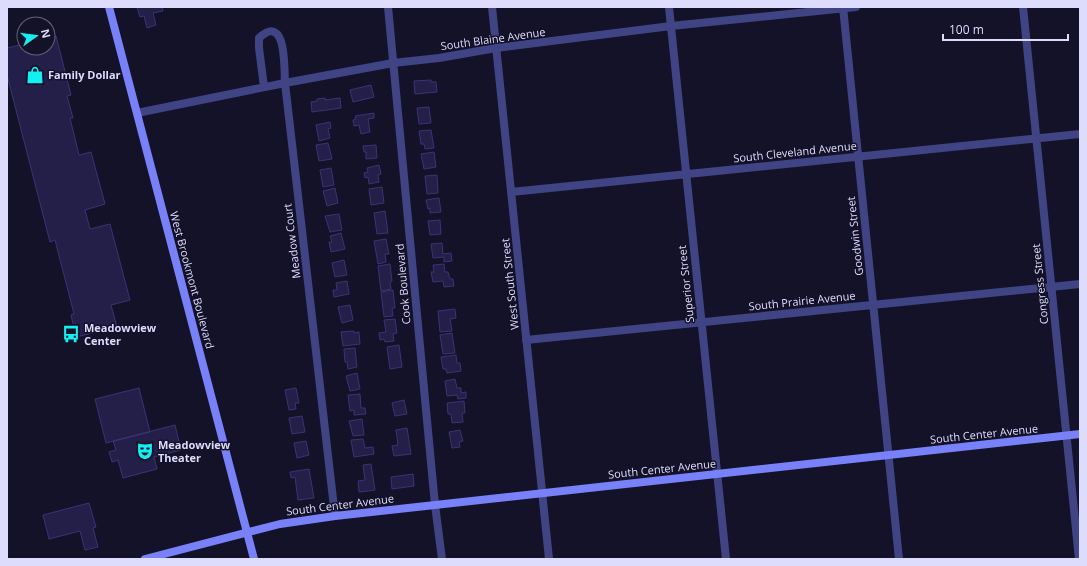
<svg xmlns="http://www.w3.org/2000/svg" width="1087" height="566" viewBox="0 0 1087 566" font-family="'Open Sans',sans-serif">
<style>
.building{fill:#241f49;stroke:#3a3374}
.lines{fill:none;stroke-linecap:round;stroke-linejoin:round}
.street{stroke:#404485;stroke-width:8}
.secondary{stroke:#7981f8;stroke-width:8}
.labels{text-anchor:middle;stroke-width:3;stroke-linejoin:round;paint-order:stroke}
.street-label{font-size:11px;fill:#dddcfd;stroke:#141229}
.poi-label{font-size:11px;font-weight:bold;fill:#dddcfd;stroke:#141229;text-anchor:start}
</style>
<rect width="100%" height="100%" fill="#141229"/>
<path class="building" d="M 137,7 L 162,7 L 163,11 L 153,13 L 156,25 L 147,28 L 144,16 L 140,17 Z
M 56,36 L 71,95 L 67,96 L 73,118 L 70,118 L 79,155 L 91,152 L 105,204 L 85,210 L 90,229 L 110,224 L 130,300 L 111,305 L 117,327 L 76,337 L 71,315 L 74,314 L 55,240 L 50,242 L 7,75 L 7,48 L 24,44 L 24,48 L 48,48 L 48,38 Z
M 431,80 L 431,82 L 436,82 L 437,92 L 415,94 L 414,81 Z
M 371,85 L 374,97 L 353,102 L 350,90 Z
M 325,98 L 325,100 L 340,98 L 341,108 L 312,112 L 311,102 L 317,101 L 317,99 Z
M 429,107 L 431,123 L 419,124 L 417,108 Z
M 374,113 L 374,118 L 368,119 L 370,132 L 361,134 L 359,125 L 354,126 L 353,120 L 356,119 L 355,116 Z
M 330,122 L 331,128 L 328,129 L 330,138 L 319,141 L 316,125 Z
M 431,130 L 434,148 L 425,149 L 424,144 L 421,144 L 419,131 Z
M 328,143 L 332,159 L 319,161 L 316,145 Z
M 376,145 L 377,158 L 366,159 L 366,152 L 364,152 L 363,146 Z
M 434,152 L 436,167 L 424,169 L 421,154 Z
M 379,165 L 381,174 L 378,175 L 379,182 L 369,184 L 368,177 L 365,178 L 364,173 L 368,172 L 367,168 Z
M 331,168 L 334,185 L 323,187 L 320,170 Z
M 437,175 L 438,193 L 427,194 L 425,176 Z
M 382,187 L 384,203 L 371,205 L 369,189 Z
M 335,188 L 338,203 L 327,206 L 323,191 Z
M 439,198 L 441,212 L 430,213 L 430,208 L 428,209 L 426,200 Z
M 385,211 L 388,233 L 377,234 L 374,213 Z
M 339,214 L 342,230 L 330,232 L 325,216 Z
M 440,220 L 441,234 L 430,235 L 428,221 Z
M 341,233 L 345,249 L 331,252 L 329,242 L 332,242 L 330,236 Z
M 386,239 L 389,254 L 385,254 L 386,262 L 378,264 L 374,241 Z
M 442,243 L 443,254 L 451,253 L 452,261 L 444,262 L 444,257 L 433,258 L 431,244 Z
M 344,260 L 347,275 L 335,277 L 332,263 Z
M 390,264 L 392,281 L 390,282 L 391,289 L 381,291 L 378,266 Z
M 444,264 L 445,272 L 448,272 L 450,279 L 453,279 L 454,286 L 444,287 L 443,281 L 433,282 L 431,272 L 434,272 L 433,265 Z
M 347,281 L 349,294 L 334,297 L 333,290 L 337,290 L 336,283 Z
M 393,290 L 395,308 L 392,308 L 393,316 L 384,317 L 381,292 Z
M 350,305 L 353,320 L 342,323 L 338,307 Z
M 455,309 L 456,318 L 450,319 L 452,331 L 440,332 L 438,311 Z
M 395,319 L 397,333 L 393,334 L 394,341 L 385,342 L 384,339 L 380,340 L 379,333 L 386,332 L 384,320 Z
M 354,331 L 354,333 L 359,332 L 360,344 L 343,346 L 341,332 Z
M 452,333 L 455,353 L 443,354 L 440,335 Z
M 399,345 L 402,367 L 390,369 L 387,347 Z
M 355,348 L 357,367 L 348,369 L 347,362 L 345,362 L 344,349 Z
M 456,355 L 457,363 L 460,363 L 461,371 L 447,373 L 446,369 L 443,369 L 441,357 Z
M 357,373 L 360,389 L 350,391 L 346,376 Z
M 455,379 L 457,388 L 461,388 L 461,393 L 466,392 L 466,398 L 458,399 L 457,395 L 447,396 L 445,381 Z
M 139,388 L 150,432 L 106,443 L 95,399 Z
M 296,388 L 299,403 L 295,403 L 296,409 L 289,410 L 285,390 Z
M 360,394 L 361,408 L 365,408 L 366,414 L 354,415 L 354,410 L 350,411 L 348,395 Z
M 404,400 L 407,414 L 395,416 L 392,403 Z
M 464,401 L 465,413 L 462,413 L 463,422 L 452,423 L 451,414 L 448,414 L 447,403 Z
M 302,416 L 305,432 L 292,434 L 289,418 Z
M 362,419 L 364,435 L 353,436 L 349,421 Z
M 175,425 L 181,450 L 154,457 L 157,469 L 123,478 L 118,460 L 112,462 L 109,452 L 116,450 L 113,441 Z
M 407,428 L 411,454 L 394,456 L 392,446 L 398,445 L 396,430 Z
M 460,430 L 463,441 L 459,442 L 460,447 L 452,448 L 449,432 Z
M 363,439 L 365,448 L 373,447 L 374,454 L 354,457 L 351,440 Z
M 306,441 L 309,455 L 297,458 L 294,443 Z
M 371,464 L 375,490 L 359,492 L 358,481 L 365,480 L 363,465 Z
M 309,469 L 314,498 L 298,500 L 295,477 L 291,478 L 290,472 Z
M 413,474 L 414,486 L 392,489 L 391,477 Z
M 89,503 L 96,527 L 93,528 L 98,547 L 85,550 L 80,531 L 49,539 L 43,515 Z"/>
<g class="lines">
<path class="street" d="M 388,7 L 435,505 L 442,559
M 492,7 L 549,559
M 669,7 L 726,559
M 843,7 L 899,559
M 1023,7 L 1079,559
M 264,87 L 259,48 L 259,38 C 287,12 284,69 285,83 L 335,516
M 137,113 L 285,83 L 393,63 L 439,58 L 496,48 L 671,26 L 856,7
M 511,192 L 1080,134
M 526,340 L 1080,284"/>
<path class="secondary" d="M 109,7 L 254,559
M 145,559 L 280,524 L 335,516 L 1080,434"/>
</g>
<defs>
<g id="shop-bare" transform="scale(1.38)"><path d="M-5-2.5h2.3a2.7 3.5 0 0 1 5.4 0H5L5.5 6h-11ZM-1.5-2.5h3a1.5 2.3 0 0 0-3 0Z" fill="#14eff2" stroke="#141229" stroke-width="2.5" paint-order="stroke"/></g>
<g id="bus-bare" transform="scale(1.38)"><path d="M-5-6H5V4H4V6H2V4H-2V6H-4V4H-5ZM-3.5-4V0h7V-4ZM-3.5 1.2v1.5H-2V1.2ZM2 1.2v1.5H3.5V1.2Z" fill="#14eff2" stroke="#141229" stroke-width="2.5" paint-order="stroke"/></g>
<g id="theatre-bare" transform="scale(1.38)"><path d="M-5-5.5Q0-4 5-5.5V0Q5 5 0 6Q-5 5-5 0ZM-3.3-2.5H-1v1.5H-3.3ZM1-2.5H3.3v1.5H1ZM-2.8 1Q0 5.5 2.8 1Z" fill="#14eff2" stroke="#141229" stroke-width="2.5" paint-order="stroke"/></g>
</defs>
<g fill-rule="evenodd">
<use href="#shop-bare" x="35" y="75"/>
<use href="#bus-bare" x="71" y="334"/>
<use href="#theatre-bare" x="145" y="451"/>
</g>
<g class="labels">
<g class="street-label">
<text transform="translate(493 39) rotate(-8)" y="4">South Blaine Avenue</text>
<text transform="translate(795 152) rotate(-6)" y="4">South Cleveland Avenue</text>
<text transform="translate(855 236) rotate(-96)" y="4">Goodwin Street</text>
<text transform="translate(292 241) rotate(-97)" y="4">Meadow Court</text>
<text transform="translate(192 280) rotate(75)" y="4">West Brookmont Boulevard</text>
<text transform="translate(403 284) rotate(-95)" y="4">Cook Boulevard</text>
<text transform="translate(510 284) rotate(-96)" y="4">West South Street</text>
<text transform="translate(686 284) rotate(-96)" y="4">Superior Street</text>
<text transform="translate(1040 284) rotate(-96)" y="4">Congress Street</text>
<text transform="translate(802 301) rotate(-6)" y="4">South Prairie Avenue</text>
<text transform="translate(984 434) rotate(-6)" y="4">South Center Avenue</text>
<text transform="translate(662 469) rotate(-6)" y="4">South Center Avenue</text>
<text transform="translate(340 505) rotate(-7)" y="4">South Center Avenue</text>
</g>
<g class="poi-label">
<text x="48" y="79">Family Dollar</text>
<text x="84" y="332">Meadowview<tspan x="84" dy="13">Center</tspan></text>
<text x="158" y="449">Meadowview<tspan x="158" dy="13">Theater</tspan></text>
</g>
</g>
<rect width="1087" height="566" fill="none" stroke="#dddcfd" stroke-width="16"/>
<g transform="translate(36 36) rotate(76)"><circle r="19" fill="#141229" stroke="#64637e"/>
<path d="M0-3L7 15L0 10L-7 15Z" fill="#14eff2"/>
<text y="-6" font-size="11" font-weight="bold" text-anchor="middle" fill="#dddcfd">N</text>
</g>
<path d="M943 34v6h125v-6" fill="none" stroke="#dddcfd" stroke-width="2"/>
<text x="949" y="34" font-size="12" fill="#dddcfd" stroke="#141229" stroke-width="3" paint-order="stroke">100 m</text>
</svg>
